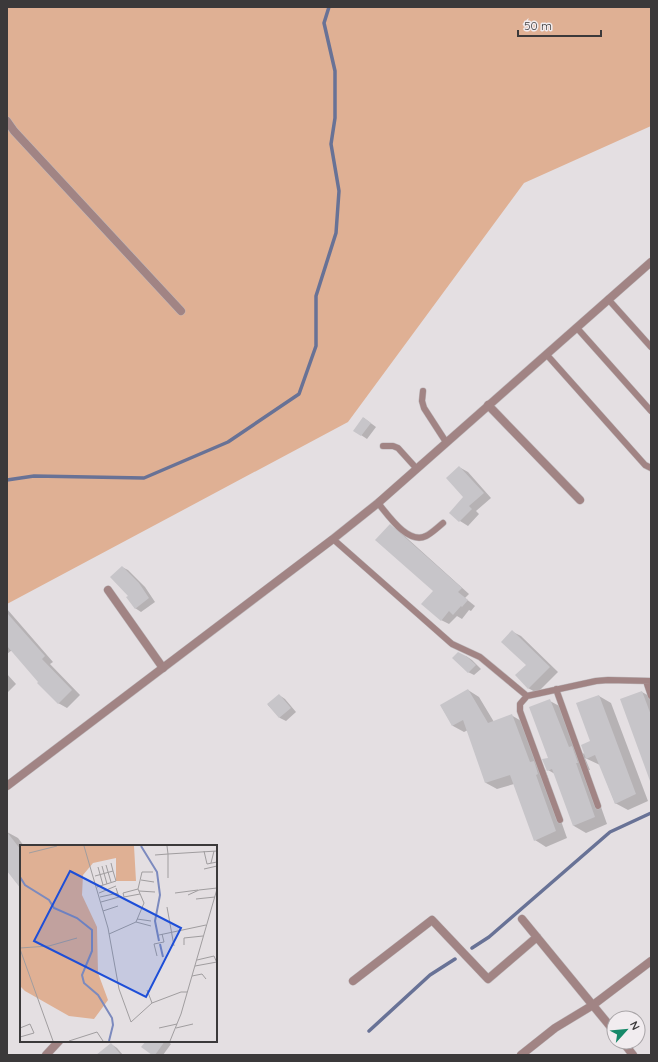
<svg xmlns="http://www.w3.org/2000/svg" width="658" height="1062" viewBox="0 0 658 1062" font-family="Quicksand,sans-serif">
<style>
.green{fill:#dfb094}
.shadow{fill:#0003}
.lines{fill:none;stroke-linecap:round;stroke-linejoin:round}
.stream{stroke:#687296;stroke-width:3.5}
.building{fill:#c7c5c9}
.service-casing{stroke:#bfbabd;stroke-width:7}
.minor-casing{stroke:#bfbabd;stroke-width:9}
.tertiary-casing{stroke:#bfbabd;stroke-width:9}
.service{stroke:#a18484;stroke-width:6}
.minor{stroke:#a18484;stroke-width:8}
.tertiary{stroke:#a18484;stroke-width:8}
.inset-river{fill:none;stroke:#7c8abe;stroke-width:2}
.inset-road{fill:none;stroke:#a09d9f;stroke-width:1}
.view{fill:#1d4ed8;fill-opacity:0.15;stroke:#1d4ed8;stroke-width:2}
.inset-edge{fill:none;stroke:#3b393a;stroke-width:2}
</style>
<rect width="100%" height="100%" fill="#e4dfe2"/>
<path class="green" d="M 7,7 L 651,7 L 651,126 L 524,183 L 348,422 L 7,604 Z"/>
<path class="shadow" d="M 364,418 L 376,427 L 367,439 L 361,435 Z
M 459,467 L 468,472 L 491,498 L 476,511 L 479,514 L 468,526 L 460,521 L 450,513 L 465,497 Z
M 390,526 L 398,530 L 469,594 L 465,598 L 475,606 L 471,611 L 469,610 L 462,619 L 457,616 L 449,624 L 441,620 L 434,591 Z
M 122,567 L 128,570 L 145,587 L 155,602 L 141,612 L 135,608 L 130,596 Z
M 7,609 L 53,662 L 50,664 L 80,695 L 67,708 L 58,703 L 12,650 L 7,654 Z
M 513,632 L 521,636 L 558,672 L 537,693 L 528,688 L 527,665 Z
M 466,656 L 472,660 L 481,669 L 474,675 L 468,672 Z
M 7,674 L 16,684 L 7,693 Z
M 468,690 L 479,697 L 494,722 L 511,715 L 523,722 L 540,766 L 545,769 L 549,780 L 547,781 L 567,838 L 546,847 L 535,840 L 514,784 L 497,789 L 486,783 L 468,730 L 464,732 L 453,726 L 441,706 Z
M 642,692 L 651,697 L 651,781 Z
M 279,695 L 285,699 L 296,712 L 286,721 L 280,718 L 268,705 Z
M 599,696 L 611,703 L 648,801 L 628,810 L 615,803 L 600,765 L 585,758 L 590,770 L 588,770 L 607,824 L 586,833 L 574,826 L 555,774 L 548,770 L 550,701 L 563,708 L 581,752 L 586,755 L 592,741 Z
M 7,832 L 18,838 L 24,846 L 21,846 L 21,888 L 7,870 Z
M 147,1041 L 167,1041 L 171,1044 L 163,1055 L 154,1055 Z
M 111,1044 L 117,1048 L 123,1055 L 100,1055 Z"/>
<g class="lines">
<path class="stream" d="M 7,480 L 34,476 L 144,478 L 228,442 L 299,394 L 316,346 L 316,296 L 336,233 L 339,191 L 331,144 L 335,118 L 335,71 L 324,23 L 329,7
M 472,948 L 489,937 L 610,832 L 651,813
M 369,1031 L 430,975 L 455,959"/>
</g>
<path class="building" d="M 363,417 L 371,423 L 361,436 L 353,431 Z
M 459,466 L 484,493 L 469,506 L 472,509 L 459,522 L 449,513 L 463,497 L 446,478 Z
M 390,524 L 462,588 L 458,592 L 468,600 L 462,607 L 461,606 L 453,615 L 449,611 L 441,621 L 421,604 L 433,591 L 375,540 Z
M 122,566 L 139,583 L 149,598 L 135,609 L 126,597 L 128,596 L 110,577 Z
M 7,613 L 45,656 L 42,659 L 72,690 L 58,704 L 37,683 L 38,682 L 7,646 Z
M 512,630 L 550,667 L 528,689 L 515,675 L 526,665 L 501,642 Z
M 458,652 L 466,656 L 476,665 L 468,673 L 452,658 Z
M 468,689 L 488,723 L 512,714 L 530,762 L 534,761 L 538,774 L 536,775 L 556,831 L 534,841 L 510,775 L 485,783 L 463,720 L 452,726 L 440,705 Z
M 642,691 L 651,715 L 651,781 L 650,781 L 620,699 Z
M 279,694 L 291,708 L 279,718 L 267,704 Z
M 599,695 L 636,794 L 615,804 L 595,755 L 586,759 L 581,745 L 590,741 L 576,703 Z
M 550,699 L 569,747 L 572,746 L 578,763 L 576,763 L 595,817 L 573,826 L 552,769 L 547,771 L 542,759 L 548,758 L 529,707 Z
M 7,832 L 21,850 L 21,889 L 7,871 Z
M 146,1041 L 165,1041 L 155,1055 L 152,1055 L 141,1047 Z
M 111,1043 L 121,1055 L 96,1055 Z"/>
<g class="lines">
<g class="service-casing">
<path id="service" d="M 608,299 L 651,347
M 577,328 L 651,411
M 547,355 L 645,465 L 651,468
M 423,391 L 422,401 L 424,408 L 446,442
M 383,446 L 393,446 L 398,448 L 417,469
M 378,503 C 388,515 408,545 426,536 C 432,533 438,527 443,523
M 333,539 L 452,644 L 480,657 L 527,696 L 596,681 L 608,680 L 651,681
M 646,681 L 651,696
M 556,689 L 598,806
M 527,696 L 520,704 L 520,711 L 560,820"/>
</g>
<g class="minor-casing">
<path id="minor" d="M 7,121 L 14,131 L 181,311
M 488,405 L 580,500
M 108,590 L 163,668
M 522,919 L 614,1031
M 353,981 L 432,920 L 488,979 L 537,937
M 623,1042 L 633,1055
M 46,1055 L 59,1041
M 521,1055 L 555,1028 L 593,1005 L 651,961"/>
</g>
<g class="tertiary-casing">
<path id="tertiary" d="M 7,786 L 333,539 L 378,503 L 651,262"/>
</g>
<use href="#service" class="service"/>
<use href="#minor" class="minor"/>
<use href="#tertiary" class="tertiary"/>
</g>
<g transform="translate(20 845)">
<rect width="197" height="197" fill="#e4dfe2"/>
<path d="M 0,1 L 114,1 L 116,36 L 96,36 L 96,13 L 73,18 L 63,30 L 62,50 L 77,82 L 78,128 L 88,155 L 74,174 L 49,171 L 5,146 L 0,141 Z" fill="#dfb094"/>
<path class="inset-river" d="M 121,1 L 137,27 L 140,50 L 135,76 L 139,96M 0,32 L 5,40 L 29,55 L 34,63 L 57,73 L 72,85 L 72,106 L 62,130 L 64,138 L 78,150 L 92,173 L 93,180 L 89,196M 140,99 L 143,112"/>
<path class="inset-road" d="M 64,1 L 88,83 L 99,144 L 111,177 L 132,158 L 161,147 L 167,147M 147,1 L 148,9 L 197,6M 184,6 L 187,19 L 197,17M 9,8 L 37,1M 135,10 L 148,9 L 148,33M 191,18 L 194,6M 86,20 L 91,37M 82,21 L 87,39M 78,22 L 83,40M 184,24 L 197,21M 75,31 L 93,26 L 91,18M 121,35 L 134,37M 77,42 L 96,36 L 93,26M 118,44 L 103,48 L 104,52 L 120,49M 119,46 L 135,47M 79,48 L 96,41M 155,48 L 178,45M 168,50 L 179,45 L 197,43M 80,52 L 98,48M 176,54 L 195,52M 81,57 L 99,52 L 96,43M 147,62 L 154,101M 83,66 L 98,61M 117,74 L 131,76M 116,77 L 131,81M 89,89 L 116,77 L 124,58 L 118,44 L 122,27 L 133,27M 139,90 L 186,80M 164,100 L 164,93 L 183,91M 0,103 L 29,101 L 57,93M 0,104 L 33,196M 137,111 L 134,99 L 144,97 L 142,89M 177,115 L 194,111 L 197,118M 175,121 L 197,117M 172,131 L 182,129 L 186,134M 127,145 L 132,158M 0,183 L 10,179 L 14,188 L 0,192M 139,183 L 157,179M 156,183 L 173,179M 49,196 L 77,187 L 83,196M 150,196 L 161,169 L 197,44"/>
<path class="view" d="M 50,26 L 161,83 L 126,152 L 14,96 Z"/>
<rect width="197" height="197" class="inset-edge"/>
</g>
<rect width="658" height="1062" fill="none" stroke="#3b393a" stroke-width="16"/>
<g transform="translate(626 1030) rotate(63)"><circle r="19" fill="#f1ecef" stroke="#a8a4a7"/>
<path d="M0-3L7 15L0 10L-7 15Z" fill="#178969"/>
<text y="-6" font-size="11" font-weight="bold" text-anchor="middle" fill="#3b393a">N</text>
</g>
<path d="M518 30v6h83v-6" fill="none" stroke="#3b393a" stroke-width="2"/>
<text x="524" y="30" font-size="12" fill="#3b393a" stroke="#f1ecef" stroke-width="3" paint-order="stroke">50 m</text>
</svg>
